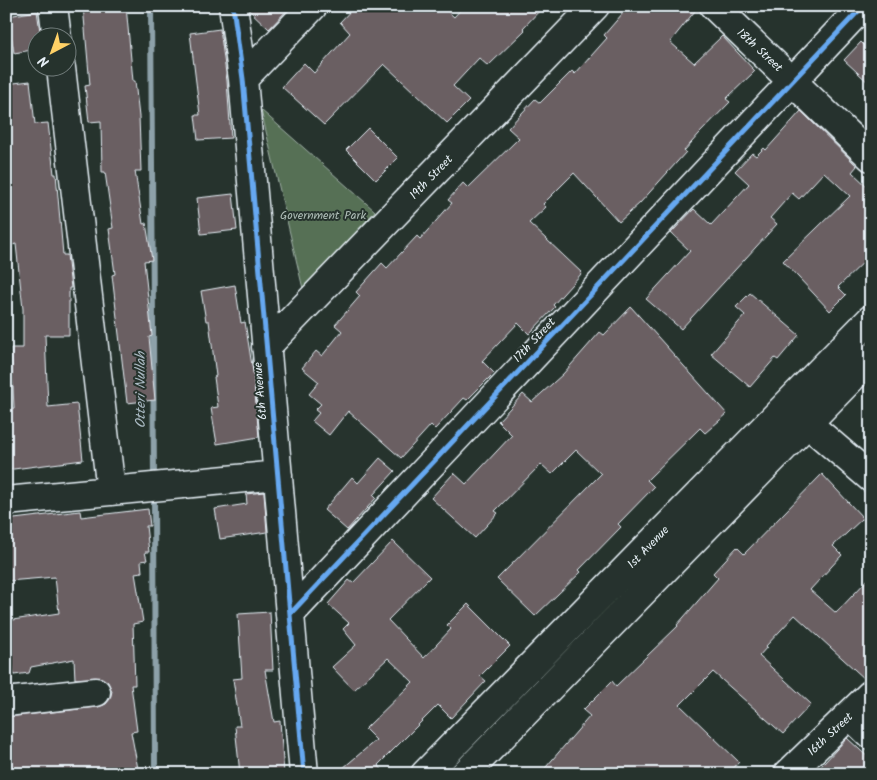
<svg xmlns="http://www.w3.org/2000/svg" width="877" height="780" viewBox="0 0 877 780" font-family="Kalam,sans-serif">
<style>
.green{fill:#566f55;stroke:#9fb0a6}
.lines{fill:none;stroke-linecap:round;stroke-linejoin:round}
.stream{stroke:#8da1a9;stroke-width:6}
.building{fill:#6b5f62;stroke:#e8f1f8}
.minor-casing{stroke:#e8f1f8;stroke-width:31}
.minor{stroke:#26332d;stroke-width:28}
.cycleway-casing{stroke:#26332d;stroke-width:8}
.cycleway{stroke:#66a8f1;stroke-width:5}
.labels{text-anchor:middle;stroke-width:4;stroke-linejoin:round;paint-order:stroke}
.street-label{font-size:12px;fill:#e8f1f8;stroke:#26332d}
.park-label{font-size:12px;fill:#aebdb7;stroke:#26332d}
.water-label{font-size:14px;font-style:italic;fill:#abbbc4;stroke:#26332d}
</style>
<rect width="100%" height="100%" fill="#26332d"/>
<filter id="ink" filterUnits="userSpaceOnUse"><feTurbulence type="fractalNoise" baseFrequency=".02" numOctaves="2"/><feDisplacementMap in="SourceGraphic" scale="10" xChannelSelector="R" yChannelSelector="G"/><feConvolveMatrix kernelMatrix="1 2 1 2 8 2 1 2 1" color-interpolation-filters="sRGB"/></filter>
<g filter="url(#ink)">
<path class="green" d="M 261,110 L 375,211 L 304,293 Z"/>
<g class="lines">
<path class="stream" d="M 151,6 L 154,480
M 154,493 L 155,774"/>
</g>
<path class="building" d="M 83,6 L 126,6 L 133,81 L 135,81 L 139,117 L 141,171 L 135,171 L 143,224 L 146,223 L 152,260 L 144,261 L 152,336 L 149,337 L 155,400 L 127,403 L 112,275 L 115,274 L 109,229 L 113,228 L 105,172 L 102,172 L 101,121 L 89,122 L 85,86 L 90,85 Z
M 249,6 L 291,6 L 269,29 L 249,10 Z
M 355,6 L 442,6 L 454,17 L 464,6 L 544,6 L 523,28 L 525,30 L 488,66 L 479,58 L 453,86 L 469,101 L 447,123 L 384,64 L 324,125 L 282,87 L 304,63 L 314,73 L 350,33 L 340,22 Z
M 629,6 L 699,6 L 670,42 L 694,63 L 722,36 L 755,71 L 726,99 L 730,102 L 699,134 L 684,151 L 686,152 L 640,203 L 619,222 L 574,173 L 543,204 L 546,207 L 529,223 L 582,273 L 553,305 L 555,307 L 529,334 L 518,323 L 482,361 L 494,373 L 467,400 L 464,398 L 435,429 L 431,425 L 401,458 L 348,411 L 329,435 L 312,421 L 319,413 L 315,410 L 321,404 L 309,394 L 319,382 L 302,368 L 316,351 L 322,356 L 342,331 L 335,325 L 360,296 L 356,292 L 382,263 L 387,268 L 417,236 L 420,239 L 452,203 L 448,200 L 463,183 L 468,188 L 519,138 L 508,128 L 535,99 L 540,103 L 572,71 L 575,74 L 607,38 L 604,35 Z
M 37,11 L 41,38 L 38,38 L 38,49 L 14,53 L 8,16 Z
M 220,29 L 227,81 L 231,138 L 198,140 L 195,115 L 200,115 L 190,33 Z
M 861,42 L 871,52 L 871,85 L 844,60 Z
M 30,81 L 35,124 L 48,123 L 54,174 L 56,174 L 63,255 L 67,255 L 71,288 L 69,288 L 69,335 L 45,335 L 48,407 L 77,404 L 83,460 L 6,470 L 6,409 L 14,408 L 11,348 L 23,348 L 23,309 L 16,244 L 12,245 L 6,204 L 6,84 Z
M 801,111 L 857,166 L 852,172 L 871,190 L 871,255 L 838,287 L 846,295 L 830,311 L 783,261 L 850,196 L 824,172 L 799,199 L 792,193 L 770,218 L 777,224 L 681,329 L 646,299 L 690,251 L 671,233 L 694,209 L 711,225 L 749,184 L 735,171 L 752,153 L 756,156 L 764,148 L 766,150 Z
M 368,128 L 398,158 L 376,180 L 346,150 Z
M 233,194 L 237,230 L 201,234 L 197,198 Z
M 235,285 L 241,323 L 245,322 L 253,372 L 259,437 L 217,444 L 211,408 L 218,407 L 214,377 L 216,376 L 209,321 L 206,321 L 201,291 Z
M 750,293 L 799,335 L 778,360 L 775,358 L 750,387 L 711,354 L 745,315 L 736,307 Z
M 631,307 L 727,414 L 705,433 L 700,428 L 647,480 L 654,487 L 618,524 L 621,527 L 579,570 L 581,572 L 535,616 L 497,579 L 601,474 L 576,450 L 552,474 L 541,464 L 495,511 L 498,513 L 475,538 L 431,498 L 454,473 L 466,484 L 512,435 L 498,421 L 523,394 L 532,402 L 563,374 L 600,332 L 604,335 Z
M 380,458 L 395,471 L 373,495 L 376,498 L 347,530 L 324,510 L 352,477 L 358,483 Z
M 822,474 L 863,518 L 833,546 L 842,555 L 810,590 L 836,613 L 871,576 L 871,679 L 866,680 L 795,615 L 766,646 L 767,647 L 759,656 L 811,704 L 783,734 L 713,672 L 680,705 L 739,762 L 728,774 L 540,774 L 590,716 L 583,710 L 612,681 L 616,686 L 678,626 L 677,625 L 718,578 L 713,573 L 737,547 L 744,554 Z
M 264,492 L 267,532 L 220,539 L 215,509 L 247,504 L 246,494 Z
M 148,509 L 150,526 L 146,526 L 149,552 L 145,552 L 147,560 L 141,561 L 142,572 L 135,573 L 143,622 L 133,624 L 135,685 L 131,685 L 137,731 L 131,732 L 139,774 L 87,774 L 86,769 L 53,774 L 6,774 L 6,717 L 98,707 L 106,704 L 110,699 L 112,691 L 108,682 L 102,678 L 75,679 L 74,659 L 31,667 L 29,673 L 14,675 L 6,621 L 59,613 L 55,577 L 8,581 L 6,520 L 80,511 L 81,517 Z
M 393,541 L 430,577 L 388,620 L 424,658 L 451,629 L 447,625 L 468,604 L 510,646 L 480,676 L 486,681 L 451,718 L 438,705 L 378,765 L 386,774 L 336,774 L 376,740 L 365,729 L 413,682 L 388,658 L 354,690 L 332,667 L 356,645 L 343,629 L 349,623 L 328,604 L 349,580 L 353,583 Z
M 270,612 L 273,670 L 265,670 L 274,722 L 280,721 L 284,774 L 240,774 L 235,726 L 240,726 L 233,679 L 242,678 L 238,614 Z
M 847,738 L 871,760 L 871,774 L 814,774 Z"/>
<g class="lines">
<g class="minor-casing">
<path id="minor" d="M 53,6 L 57,38
M 233,6 L 243,79 L 304,774
M 714,6 L 871,157
M 61,68 L 111,491
M 243,79 L 313,6
M 266,347 L 595,6
M 807,423 L 871,478
M 6,501 L 278,475
M 291,613 L 863,6
M 6,702 L 96,692
M 850,715 L 871,735
M 425,774 L 871,319
M 465,774 L 871,358
M 788,774 L 871,694"/>
</g>
<use href="#minor" class="minor"/>
<g class="cycleway-casing">
<path id="cycleway" d="M 233,6 L 243,79 L 304,774
M 291,613 L 863,6"/>
</g>
<use href="#cycleway" class="cycleway"/>
</g>
</g>
<g class="labels">
<g class="street-label">
<text transform="translate(760 50) rotate(43)" y="4">18th Street</text>
<text transform="translate(431 177) rotate(-46)" y="4">19th Street</text>
<text transform="translate(534 340) rotate(-47)" y="4">17th Street</text>
<text transform="translate(260 391) rotate(-95)" y="4">6th Avenue</text>
<text transform="translate(648 547) rotate(-46)" y="4">1st Avenue</text>
<text transform="translate(830 734) rotate(-43)" y="4">16th Street</text>
</g>
<g class="park-label">
<text x="323" y="219">Government Park</text>
</g>
<g class="water-label">
<text transform="translate(140 390) rotate(-90)" y="5">Otteri Nullah</text>
</g>
</g>
<rect width="877" height="780" fill="none" stroke="#26332d" stroke-width="25"/>
<rect x="12" y="12" width="852" height="755" fill="none" stroke="#e8f1f8" stroke-width="2" filter="url(#ink)"/>
<g transform="translate(52 52) rotate(221)"><circle r="24" fill="#26332d" stroke="#747f7e"/>
<path d="M0-4L9 19L0 12L-9 19Z" fill="#ffd166"/>
<text y="-8" font-size="14" font-weight="bold" text-anchor="middle" fill="#e8f1f8">N</text>
</g>
</svg>
